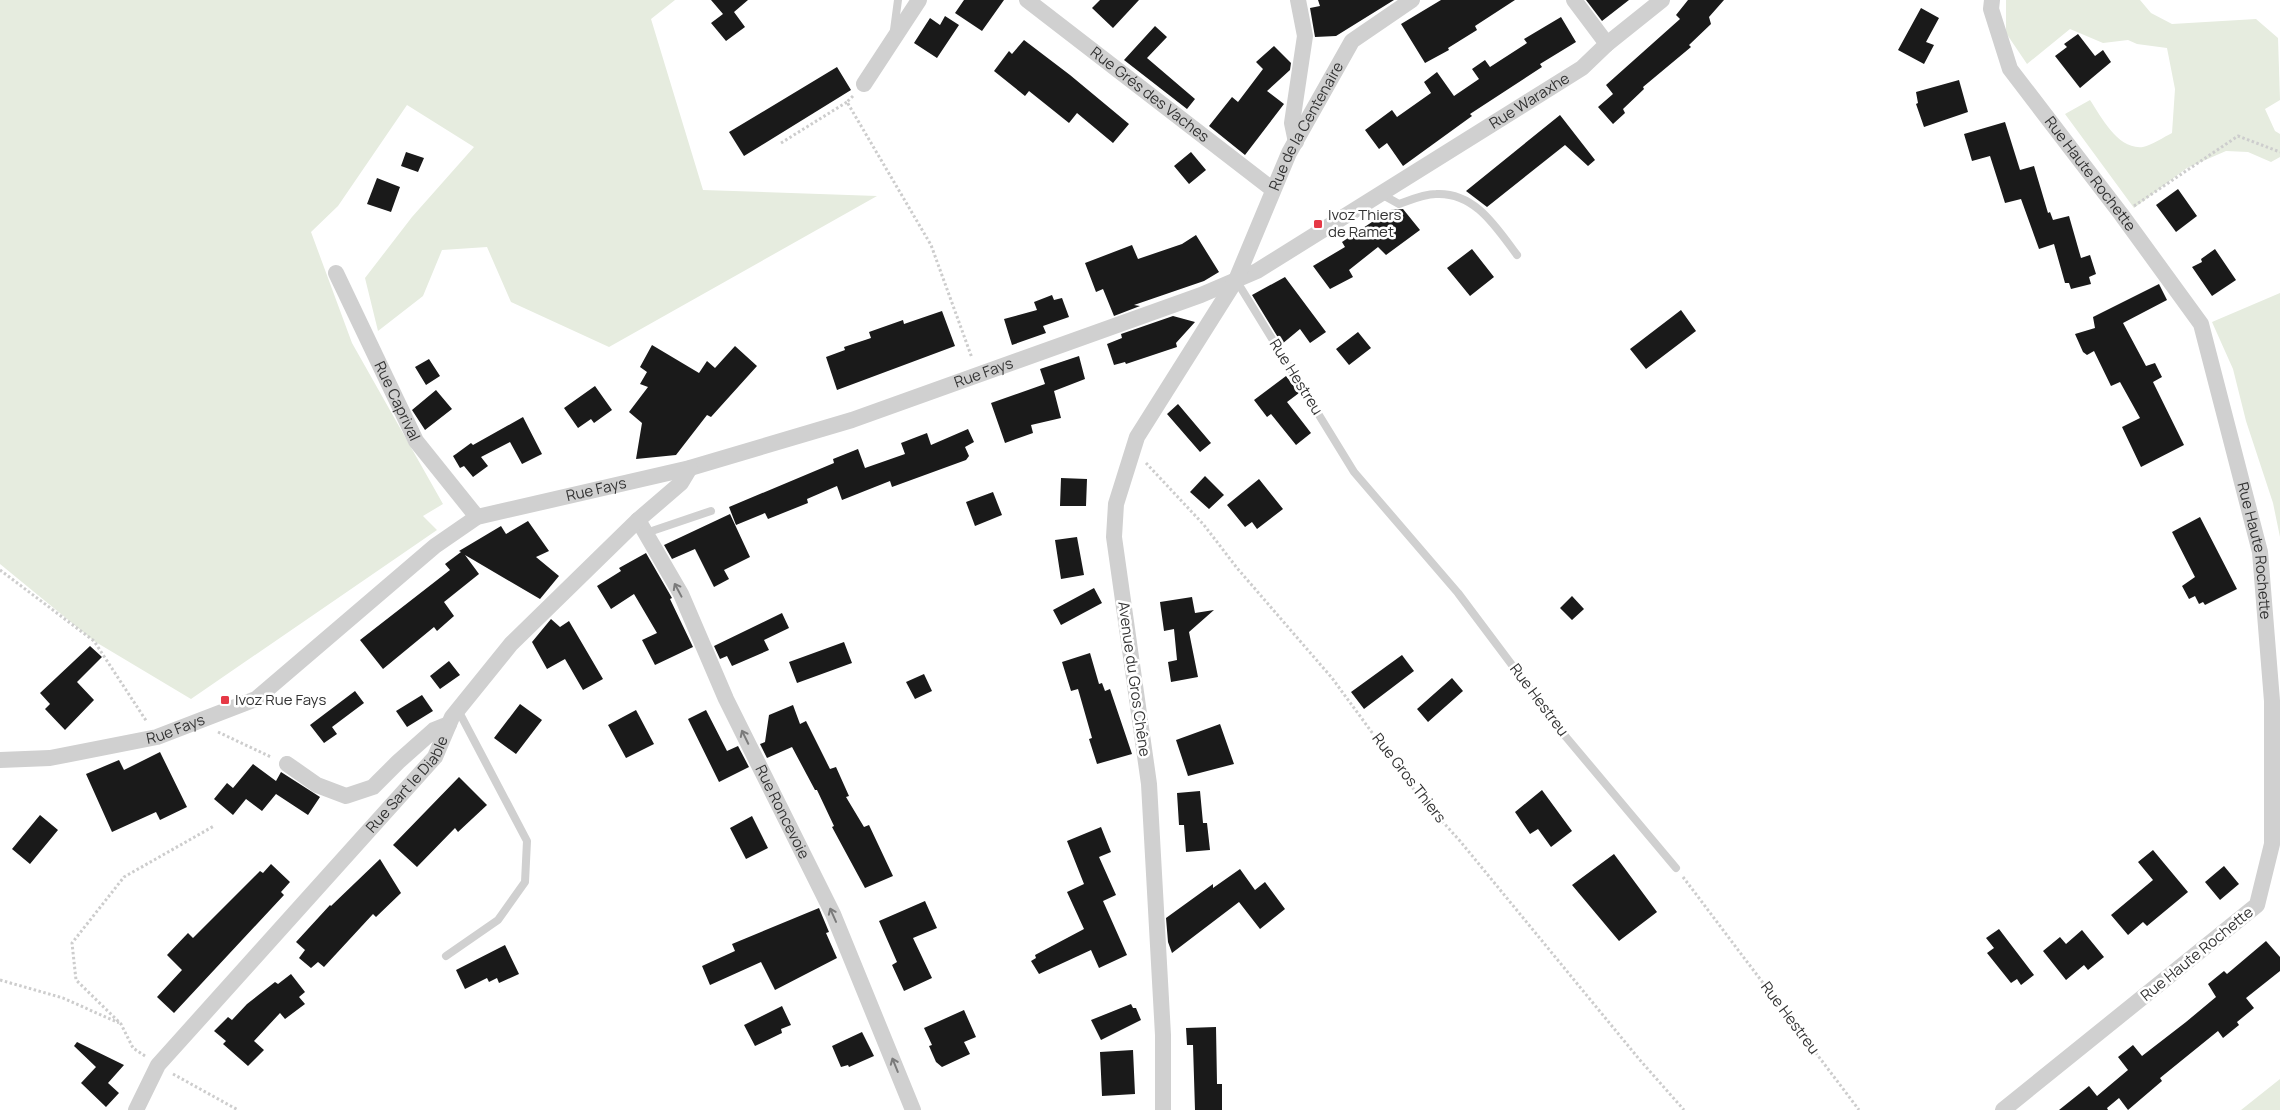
<svg xmlns="http://www.w3.org/2000/svg" width="2280" height="1110" viewBox="0 0 2280 1110" font-family="Manrope,sans-serif">
<style>
.green{fill:#e6ecdf}
.building{fill:#1a1a1a}
.lines{fill:none;stroke-linecap:round;stroke-linejoin:round}
.path{stroke:#cdcdcd;stroke-width:3;stroke-dasharray:2.5 2.5;stroke-linecap:butt}
.lane{stroke:#d0d0d0;stroke-width:8}
.street{stroke:#d0d0d0;stroke-width:16}
.oneway{stroke:#7a7a7a}
.poi-dot{fill:#e63946;stroke:#fff;stroke-width:2}
.labels{text-anchor:middle;stroke-width:5;stroke-linejoin:round;paint-order:stroke}
.street-label{font-size:15px;fill:#333;stroke:#fff}
.poi-label{font-size:15px;fill:#333;stroke:#fff;text-anchor:start}
</style>
<rect width="100%" height="100%" fill="#fff"/>
<path class="green" d="M 0,0 L 675,0 L 651,19 L 703,190 L 877,196 L 609,347 L 511,302 L 487,247 L 442,250 L 423,296 L 378,331 L 365,278 L 412,217 L 474,147 L 407,105 L 338,206 L 311,232 L 352,343 L 443,504 L 423,516 L 437,530 L 191,699 L 94,641 L 0,564 Z
M 2006,0 L 2140,0 L 2151,13 L 2172,24 L 2256,19 L 2278,38 L 2280,100 L 2265,109 L 2275,131 L 2280,134 L 2280,157 L 2271,162 L 2248,152 L 2226,151 L 2187,168 L 2134,208 L 2065,114 L 2090,100 C 2102,118 2118,150 2143,147 C 2152,145 2164,137 2172,133 L 2175,89 L 2167,48 L 2137,44 L 2128,40 L 2103,43 L 2070,29 L 2027,64 L 2006,33 Z
M 2280,293 L 2280,537 L 2273,503 L 2246,421 L 2233,369 L 2212,322 Z
M 2280,1079 L 2280,1110 L 2241,1110 Z"/>
<path class="building" d="M 711,0 L 748,0 L 734,12 L 745,27 L 726,41 L 711,23 L 723,14 Z
M 964,0 L 1004,0 L 982,31 L 955,13 Z
M 1100,0 L 1139,0 L 1113,28 L 1092,8 Z
M 1318,0 L 1394,0 L 1336,36 L 1315,37 L 1310,8 L 1320,6 Z
M 1441,0 L 1515,0 L 1475,26 L 1477,30 L 1448,48 L 1449,50 L 1425,63 L 1401,24 Z
M 1586,0 L 1629,0 L 1602,21 Z
M 1688,0 L 1724,0 L 1709,17 L 1711,24 L 1689,45 L 1691,47 L 1643,87 L 1644,89 L 1623,109 L 1625,113 L 1613,124 L 1598,107 L 1613,94 L 1606,85 L 1680,19 L 1676,15 Z
M 1921,8 L 1939,18 L 1926,42 L 1934,45 L 1924,64 L 1898,50 Z
M 945,16 L 959,25 L 937,58 L 914,43 L 930,18 L 940,25 Z
M 1561,17 L 1576,42 L 1540,64 L 1542,67 L 1470,114 L 1472,116 L 1403,166 L 1387,143 L 1379,149 L 1365,130 L 1392,110 L 1397,117 L 1431,93 L 1424,82 L 1437,72 L 1454,96 L 1479,79 L 1472,69 L 1485,60 L 1490,67 L 1527,43 L 1524,39 Z
M 1155,26 L 1167,37 L 1147,58 L 1195,99 L 1187,109 L 1124,60 Z
M 2078,34 L 2095,56 L 2103,50 L 2111,62 L 2080,88 L 2055,56 L 2067,47 L 2064,44 Z
M 1024,40 L 1070,75 L 1129,124 L 1113,143 L 1077,113 L 1069,123 L 1029,91 L 1025,96 L 994,71 L 1009,51 L 1012,54 Z
M 1274,46 L 1291,63 L 1290,70 L 1267,91 L 1284,104 L 1245,155 L 1209,126 L 1232,97 L 1238,102 L 1263,69 L 1256,62 Z
M 837,67 L 851,90 L 744,156 L 729,132 Z
M 1959,80 L 1968,112 L 1924,127 L 1916,104 L 1918,103 L 1916,92 Z
M 1560,115 L 1595,160 L 1588,166 L 1565,145 L 1487,207 L 1466,191 Z
M 2005,122 L 2020,170 L 2034,166 L 2048,213 L 2050,212 L 2053,220 L 2069,216 L 2081,258 L 2090,255 L 2096,274 L 2089,277 L 2091,284 L 2071,289 L 2069,283 L 2065,283 L 2054,244 L 2039,249 L 2021,199 L 2005,203 L 1990,156 L 1972,161 L 1964,134 Z
M 406,152 L 424,158 L 418,172 L 401,166 Z
M 1191,152 L 1206,170 L 1189,184 L 1174,166 Z
M 377,178 L 400,187 L 391,212 L 367,204 Z
M 2178,189 L 2197,216 L 2176,232 L 2156,205 Z
M 1403,209 L 1420,230 L 1386,255 L 1378,247 L 1349,270 L 1353,277 L 1330,289 L 1313,266 L 1345,247 L 1342,242 L 1390,210 Z
M 1196,235 L 1219,272 L 1204,281 L 1134,305 L 1140,306 L 1114,316 L 1103,289 L 1096,292 L 1085,263 L 1132,245 L 1138,259 L 1182,244 Z
M 1472,249 L 1494,277 L 1470,296 L 1447,268 Z
M 2215,249 L 2236,280 L 2212,296 L 2192,267 L 2202,262 L 2201,259 Z
M 1285,277 L 1326,332 L 1310,343 L 1300,329 L 1282,344 L 1252,295 Z
M 2159,284 L 2167,300 L 2123,323 L 2146,366 L 2155,363 L 2162,377 L 2153,382 L 2184,445 L 2141,467 L 2122,427 L 2140,418 L 2120,382 L 2111,386 L 2094,351 L 2087,355 L 2083,352 L 2075,334 L 2095,328 L 2093,317 Z
M 1052,295 L 1054,300 L 1062,298 L 1069,317 L 1043,326 L 1046,333 L 1012,345 L 1004,319 L 1037,310 L 1034,302 Z
M 1681,310 L 1696,331 L 1646,369 L 1630,349 Z
M 942,311 L 955,346 L 837,390 L 826,357 L 845,350 L 844,347 L 871,338 L 869,332 L 903,320 L 904,324 Z
M 1173,316 L 1195,322 L 1176,343 L 1177,347 L 1126,364 L 1125,362 L 1114,365 L 1107,344 L 1122,338 L 1121,334 Z
M 1358,332 L 1371,348 L 1349,365 L 1336,349 Z
M 652,345 L 699,373 L 707,361 L 715,368 L 735,346 L 757,366 L 711,417 L 707,415 L 676,455 L 636,459 L 642,423 L 629,412 L 648,387 L 640,384 L 647,372 L 640,367 Z
M 1079,356 L 1085,379 L 1054,391 L 1061,418 L 1031,425 L 1033,433 L 1005,443 L 991,403 L 1045,384 L 1040,369 Z
M 429,359 L 440,376 L 426,385 L 415,367 Z
M 1286,376 L 1299,393 L 1287,402 L 1311,433 L 1296,445 L 1271,414 L 1267,417 L 1254,400 Z
M 595,386 L 612,410 L 594,423 L 591,419 L 578,428 L 564,408 Z
M 436,390 L 452,409 L 425,430 L 412,410 Z
M 1178,404 L 1211,443 L 1200,452 L 1167,414 Z
M 523,417 L 542,454 L 522,464 L 510,442 L 481,457 L 488,466 L 473,477 L 464,466 L 460,468 L 453,456 L 456,454 L 471,443 L 473,445 Z
M 968,429 L 974,442 L 965,447 L 969,456 L 966,460 L 892,487 L 890,481 L 842,500 L 837,486 L 807,499 L 808,503 L 768,519 L 765,513 L 736,525 L 729,507 L 834,463 L 833,459 L 858,449 L 865,468 L 905,454 L 901,443 L 927,433 L 931,445 Z
M 1205,476 L 1224,495 L 1209,509 L 1190,492 Z
M 1061,478 L 1087,479 L 1086,506 L 1060,506 Z
M 1259,479 L 1283,509 L 1257,529 L 1252,522 L 1245,527 L 1227,505 Z
M 993,492 L 1002,515 L 975,526 L 966,502 Z
M 730,514 L 750,557 L 724,570 L 729,579 L 714,587 L 695,549 L 672,559 L 664,545 Z
M 2200,517 L 2237,589 L 2205,605 L 2203,602 L 2199,604 L 2195,596 L 2189,599 L 2182,586 L 2195,577 L 2172,532 Z
M 528,521 L 549,551 L 536,557 L 559,576 L 540,599 L 465,555 L 479,574 L 444,602 L 454,616 L 437,631 L 434,627 L 383,669 L 360,640 L 450,570 L 445,564 L 461,552 L 459,551 L 501,526 L 506,534 Z
M 1077,537 L 1084,575 L 1061,579 L 1055,540 Z
M 646,553 L 672,598 L 670,599 L 693,647 L 655,665 L 642,640 L 657,633 L 634,594 L 611,609 L 597,586 L 621,571 L 619,568 Z
M 1094,588 L 1102,603 L 1061,625 L 1053,610 Z
M 1572,596 L 1584,609 L 1572,620 L 1560,608 Z
M 1192,597 L 1195,613 L 1214,610 L 1189,632 L 1198,677 L 1171,682 L 1168,662 L 1177,660 L 1174,629 L 1164,631 L 1160,602 Z
M 782,613 L 789,628 L 764,640 L 769,650 L 732,666 L 727,656 L 720,659 L 714,646 Z
M 551,619 L 560,627 L 569,621 L 603,679 L 583,690 L 565,659 L 547,669 L 532,642 Z
M 844,642 L 852,663 L 797,683 L 789,662 Z
M 90,646 L 102,657 L 77,682 L 94,700 L 65,730 L 45,709 L 50,704 L 40,693 Z
M 1090,653 L 1099,684 L 1102,683 L 1105,691 L 1110,689 L 1132,754 L 1097,764 L 1089,739 L 1092,738 L 1078,689 L 1071,691 L 1062,662 Z
M 1402,655 L 1414,671 L 1364,709 L 1351,692 Z
M 449,661 L 460,675 L 440,689 L 430,676 Z
M 924,674 L 932,691 L 915,699 L 906,682 Z
M 1452,678 L 1463,691 L 1428,722 L 1417,709 Z
M 355,691 L 364,703 L 332,727 L 337,734 L 324,743 L 310,725 Z
M 422,695 L 433,711 L 407,727 L 396,711 Z
M 520,704 L 542,720 L 516,754 L 494,738 Z
M 793,705 L 800,724 L 806,721 L 830,769 L 836,767 L 849,796 L 846,797 L 864,827 L 869,825 L 893,876 L 865,888 L 832,827 L 834,826 L 817,790 L 815,790 L 792,747 L 767,758 L 760,744 L 765,742 L 769,715 Z
M 636,710 L 654,744 L 626,758 L 608,725 Z
M 706,710 L 727,751 L 738,746 L 749,767 L 719,782 L 688,719 Z
M 1220,724 L 1234,764 L 1188,776 L 1176,740 Z
M 160,752 L 187,807 L 160,820 L 156,812 L 112,832 L 86,774 L 119,760 L 124,770 Z
M 253,764 L 276,781 L 281,772 L 320,797 L 308,815 L 276,794 L 262,811 L 246,799 L 233,815 L 214,799 L 227,783 L 233,788 Z
M 459,777 L 487,805 L 458,832 L 455,828 L 417,867 L 393,845 Z
M 1542,790 L 1572,831 L 1551,847 L 1538,829 L 1530,834 L 1515,812 Z
M 1200,791 L 1203,823 L 1207,823 L 1210,850 L 1186,852 L 1184,825 L 1179,825 L 1177,793 Z
M 40,815 L 58,830 L 30,864 L 12,849 Z
M 752,816 L 768,848 L 746,859 L 730,828 Z
M 1101,827 L 1111,852 L 1099,857 L 1116,895 L 1103,901 L 1127,955 L 1099,968 L 1091,950 L 1039,974 L 1031,961 L 1036,958 L 1035,955 L 1084,929 L 1067,892 L 1084,884 L 1067,841 Z
M 2153,850 L 2188,892 L 2147,926 L 2143,922 L 2128,935 L 2111,915 L 2153,880 L 2138,862 Z
M 1614,854 L 1657,912 L 1619,941 L 1572,885 Z
M 380,859 L 401,893 L 376,917 L 373,914 L 324,967 L 318,962 L 311,968 L 299,958 L 305,950 L 296,942 L 330,905 L 331,906 Z
M 271,864 L 290,882 L 281,892 L 284,895 L 174,1013 L 157,997 L 182,970 L 167,955 L 188,933 L 193,938 L 260,871 L 263,873 Z
M 2224,866 L 2239,884 L 2220,900 L 2205,882 Z
M 1240,869 L 1255,890 L 1265,882 L 1285,909 L 1260,929 L 1239,902 L 1172,953 L 1168,942 L 1166,918 L 1213,884 L 1213,888 Z
M 925,901 L 937,928 L 913,938 L 932,978 L 904,991 L 892,965 L 897,962 L 879,921 Z
M 819,908 L 829,932 L 826,933 L 837,958 L 775,990 L 761,962 L 710,985 L 702,966 L 735,951 L 732,944 Z
M 1999,929 L 2034,975 L 2021,985 L 2017,979 L 2011,983 L 1987,953 L 1994,948 L 1986,938 Z
M 2082,930 L 2104,957 L 2088,970 L 2084,965 L 2066,980 L 2043,951 L 2060,937 L 2066,944 Z
M 2266,941 L 2280,957 L 2280,971 L 2246,998 L 2254,1008 L 2237,1022 L 2239,1025 L 2223,1038 L 2218,1031 L 2160,1078 L 2162,1081 L 2128,1110 L 2119,1098 L 2107,1108 L 2108,1110 L 2059,1110 L 2089,1086 L 2097,1096 L 2128,1070 L 2118,1057 L 2133,1045 L 2142,1056 L 2186,1022 L 2216,997 L 2208,984 L 2224,971 L 2227,974 Z
M 505,945 L 519,974 L 499,983 L 497,978 L 489,982 L 487,978 L 465,989 L 456,970 Z
M 291,974 L 305,992 L 299,997 L 305,1004 L 285,1019 L 280,1013 L 254,1041 L 264,1050 L 248,1066 L 223,1044 L 226,1041 L 214,1031 L 228,1017 L 232,1020 L 247,1004 L 275,982 L 278,984 Z
M 1131,1004 L 1133,1008 L 1136,1008 L 1141,1020 L 1101,1040 L 1091,1020 Z
M 782,1006 L 791,1025 L 781,1029 L 782,1033 L 755,1046 L 744,1025 Z
M 964,1010 L 976,1037 L 964,1042 L 970,1054 L 942,1067 L 936,1062 L 929,1046 L 932,1045 L 924,1028 Z
M 1216,1027 L 1217,1084 L 1222,1084 L 1222,1110 L 1195,1110 L 1193,1045 L 1187,1045 L 1186,1028 Z
M 862,1032 L 874,1056 L 849,1067 L 848,1065 L 841,1067 L 832,1046 Z
M 77,1042 L 124,1065 L 108,1083 L 119,1093 L 106,1107 L 81,1083 L 96,1067 L 74,1046 Z
M 1133,1050 L 1135,1094 L 1102,1096 L 1100,1052 Z"/>
<g class="lines">
<path class="path" d="M 853,96 L 847,102 L 931,245 L 972,358
M 781,143 L 847,102
M 2134,206 L 2238,136 L 2280,152
M 1146,463 L 1204,525 L 1237,568 L 1332,678 L 1415,791 L 1460,841 L 1639,1059 L 1684,1110
M 0,570 L 94,641 L 147,722
M 218,732 L 271,757
M 1683,877 L 1859,1110
M 0,980 L 63,998 L 119,1023
M 145,1056 L 133,1048 L 121,1024 L 76,980 L 72,943 L 124,877 L 214,826
M 173,1074 L 238,1110"/>
<path class="lane" d="M 894,30 L 898,0
M 1381,194 L 1399,204 C 1410,200 1424,194 1436,194 C 1475,192 1496,227 1517,255
M 1236,280 L 1354,472 L 1458,593 L 1566,737 L 1676,868
M 646,533 L 711,511
M 446,956 L 498,920 L 525,882 L 527,841 L 458,710"/>
<g class="street">
<path id="s1" d="M 1027,0 L 1272,189"/>
<path d="M 1574,0 L 1607,44"/>
<path id="s2" d="M 1992,0 L 1991,9 L 2010,69 L 2121,214 L 2201,324 L 2260,552 L 2272,701 L 2272,844 L 2257,905 L 2003,1110"/>
<path d="M 864,84 L 919,0"/>
<path d="M 1296,142 L 1292,123 L 1305,36 L 1298,0"/>
<path id="s3" d="M 336,273 L 416,441 L 477,517"/>
<path id="s4" d="M 638,520 L 681,594 L 726,699 L 833,914 L 913,1110"/>
<path id="s5" d="M 0,760 L 50,758 L 157,737 L 256,699 L 435,546 L 477,517 L 690,468 L 852,420 L 1201,295 L 1257,271 L 1582,68 L 1607,44 L 1662,0"/>
<path d="M 287,764 L 317,785 L 346,796 L 373,787 L 398,762 L 434,730 L 449,724"/>
<path id="s6" d="M 136,1110 L 158,1065 L 435,757 L 452,717 L 511,644 L 638,520 L 681,483 L 690,468"/>
<path id="s7" d="M 1163,1110 L 1163,1035 L 1149,784 L 1114,537 L 1116,504 L 1137,437 L 1236,280 L 1289,153 L 1352,41 L 1412,0"/>
</g>
</g>
<defs><path id="oneway-shaft" d="M-6 0H5M1.5-3L5.5 0L1.5 3" fill="none" stroke-width="1.6" stroke-linecap="round" stroke-linejoin="round" transform="scale(1.25)"/></defs>
<g class="oneway">
<use href="#oneway-shaft" transform="translate(678 590) rotate(-118)"/>
<use href="#oneway-shaft" transform="translate(745 737) rotate(-116)"/>
<use href="#oneway-shaft" transform="translate(833 915) rotate(-114)"/>
<use href="#oneway-shaft" transform="translate(895 1065) rotate(-112)"/>
</g>
<g class="poi-dot">
<rect x="1313" y="219" width="10" height="10" rx="2.5"/>
<rect x="220" y="695" width="10" height="10" rx="2.5"/>
</g>
<g class="labels">
<g class="street-label">
<text dy="5" stroke="none"><textPath href="#s1" startOffset="155">Rue Grés des Vaches</textPath></text>
<text dy="5" stroke="none"><textPath href="#s5" startOffset="1692">Rue Waraxhe</textPath></text>
<text dy="5" stroke="none"><textPath href="#s7" startOffset="1034">Rue de la Centenaire</textPath></text>
<text dy="5" stroke="none"><textPath href="#s2" startOffset="204">Rue Haute Rochette</textPath></text>
<text dy="5" stroke="none"><textPath href="#s5" startOffset="1079">Rue Fays</textPath></text>
<text transform="translate(1296 377) rotate(58)" y="5">Rue Hestreu</text>
<text dy="5" stroke="none"><textPath href="#s3" startOffset="142">Rue Caprival</textPath></text>
<text dy="5" stroke="none"><textPath href="#s5" startOffset="674">Rue Fays</textPath></text>
<text dy="5" stroke="none"><textPath href="#s2" startOffset="624">Rue Haute Rochette</textPath></text>
<text transform="translate(1134 679) rotate(82)" y="5">Avenue du Gros Chêne</text>
<text transform="translate(1539 700) rotate(53)" y="5">Rue Hestreu</text>
<text dy="5" stroke="none"><textPath href="#s5" startOffset="179">Rue Fays</textPath></text>
<text transform="translate(1409 778) rotate(52)" y="5">Rue Gros Thiers</text>
<text dy="5" stroke="none"><textPath href="#s6" startOffset="426">Rue Sart le Diable</textPath></text>
<text dy="5" stroke="none"><textPath href="#s4" startOffset="326">Rue Roncevoie</textPath></text>
<text transform="translate(2197 954) rotate(-39)" y="5">Rue Haute Rochette</text>
<text transform="translate(1790 1018) rotate(53)" y="5">Rue Hestreu</text>
</g>
<g class="poi-label">
<text x="1328" y="220">Ivoz Thiers<tspan x="1328" dy="17">de Ramet</tspan></text>
<text x="235" y="705">Ivoz Rue Fays</text>
</g>
</g>
</svg>
